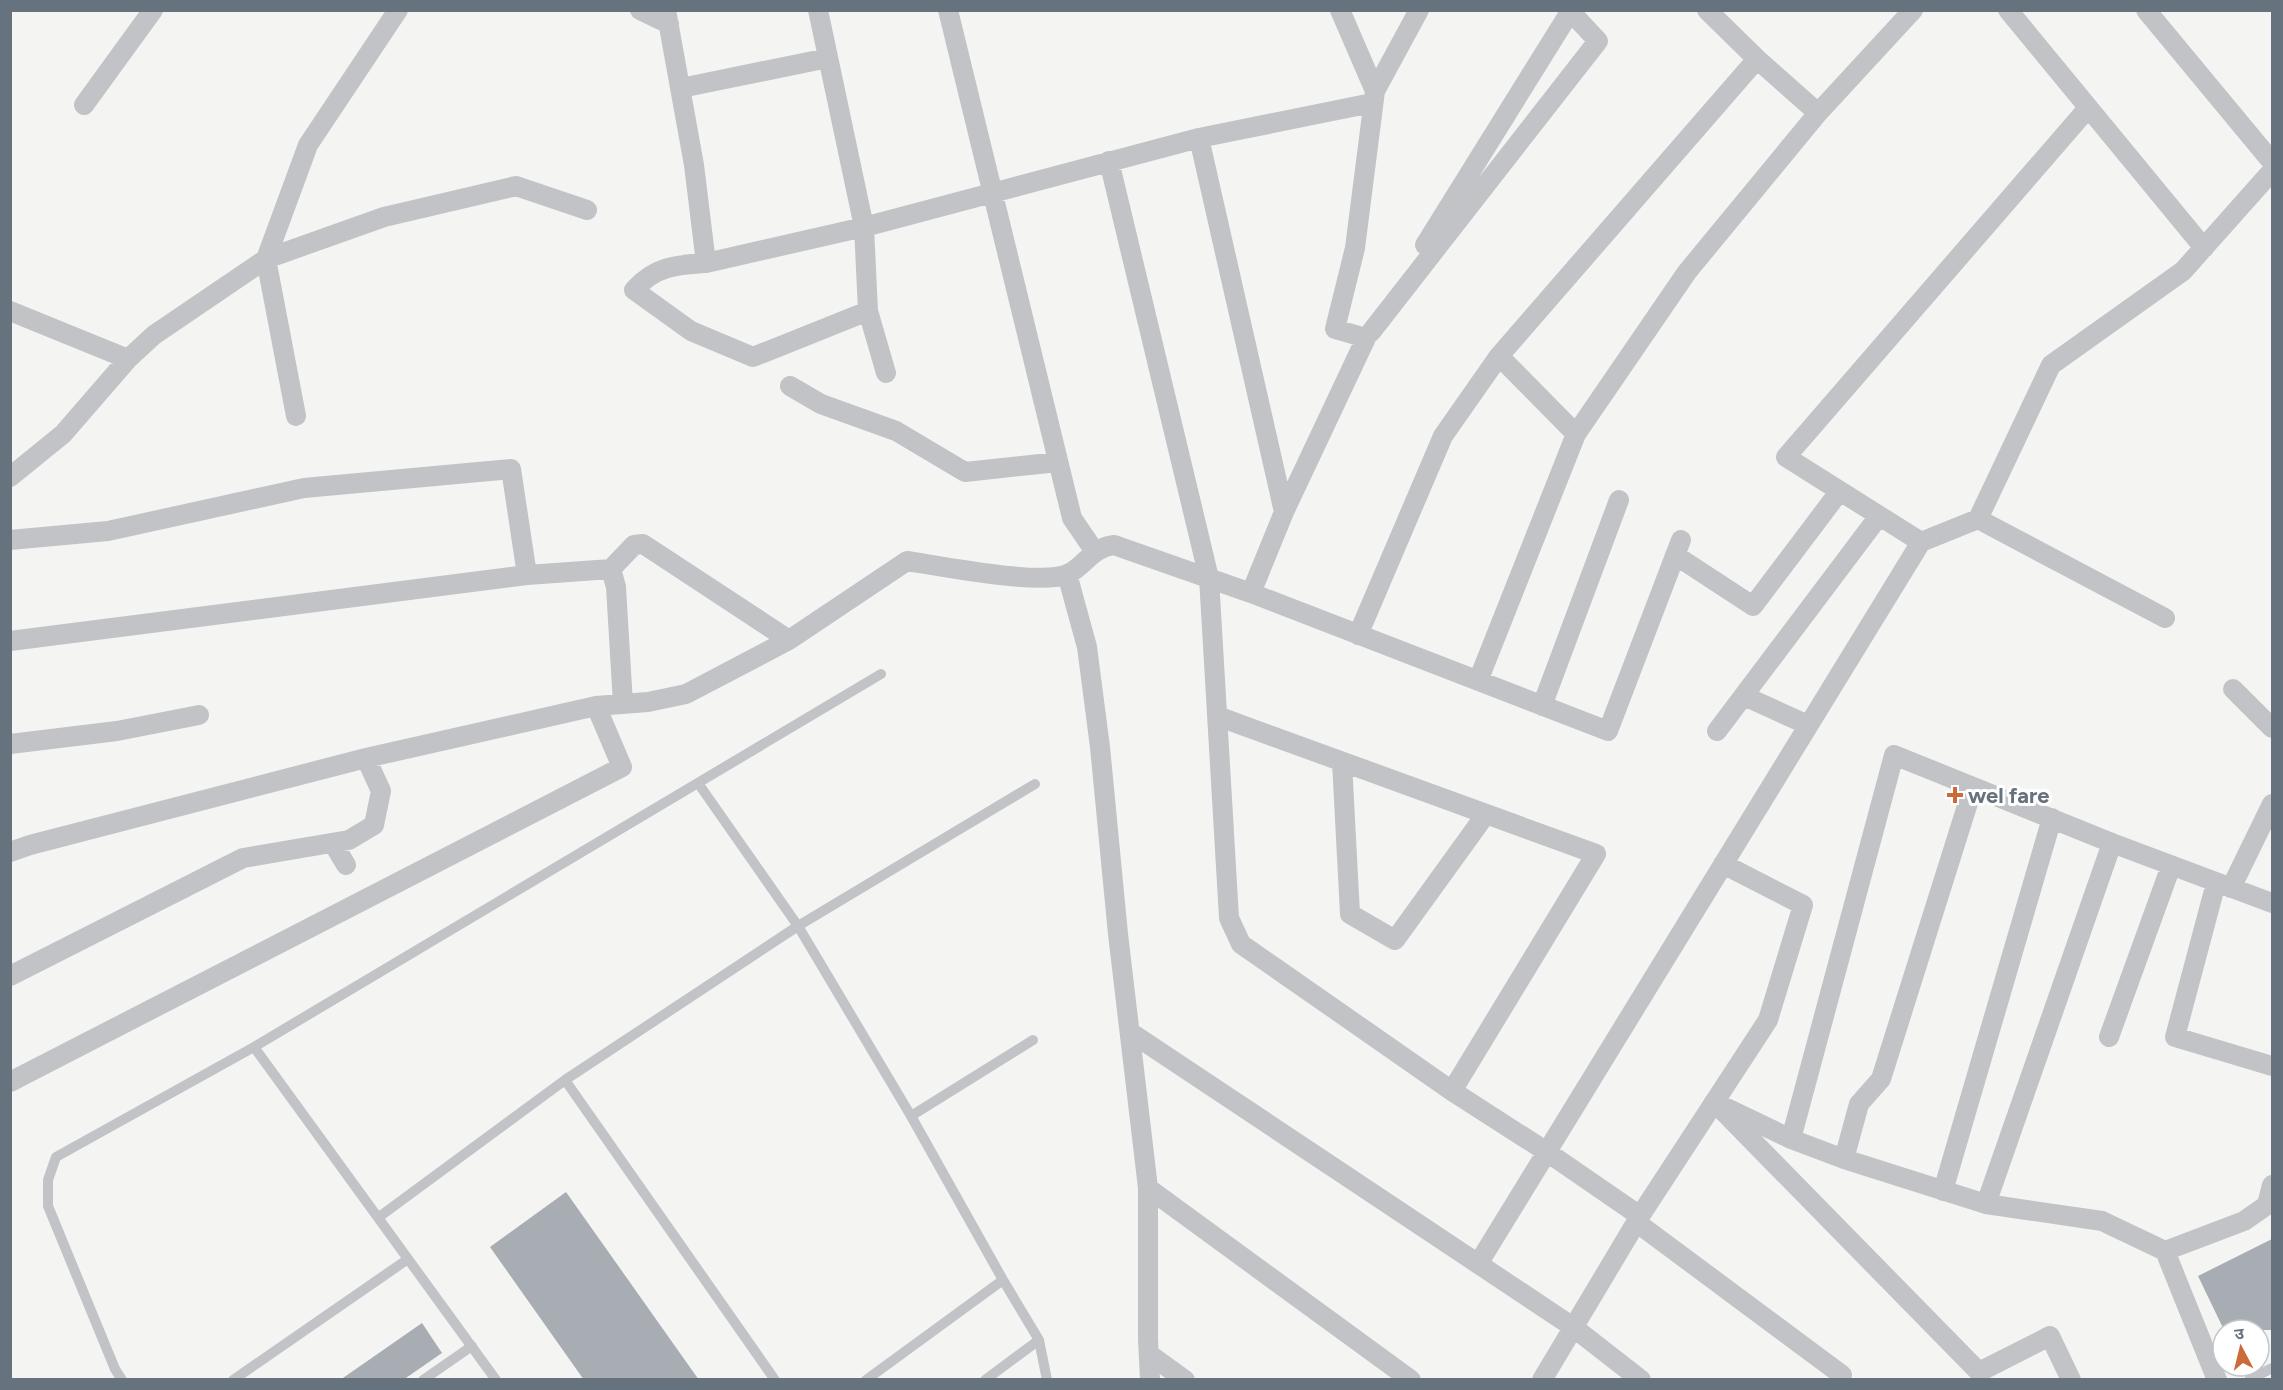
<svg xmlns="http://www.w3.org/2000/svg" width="2283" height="1390" viewBox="0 0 2283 1390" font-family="Figtree,'Noto Sans Devanagari',sans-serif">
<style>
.building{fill:#a7adb3}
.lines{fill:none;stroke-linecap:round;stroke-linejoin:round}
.lane{stroke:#c1c3c6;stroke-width:10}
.street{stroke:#c1c3c6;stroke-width:20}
.poi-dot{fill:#cd6a3a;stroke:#fff;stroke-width:2}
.labels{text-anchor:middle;stroke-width:6;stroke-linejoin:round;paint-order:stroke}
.poi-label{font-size:22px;font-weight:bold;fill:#67727f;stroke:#fff;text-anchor:start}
</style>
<rect width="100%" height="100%" fill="#f4f5f2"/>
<path class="building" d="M 566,1192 L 699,1380 L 584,1380 L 490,1247 Z
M 2272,1239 L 2272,1330 L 2224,1330 L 2198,1276 Z
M 422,1323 L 442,1353 L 403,1380 L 340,1380 Z"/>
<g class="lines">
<path class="lane" d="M 698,783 L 798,926 L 911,1116 L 1003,1280 L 1039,1340 L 1047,1380
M 565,1080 L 775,1380
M 911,1116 L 1033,1040
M 379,1217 L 565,1080 L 798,926 L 1035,784
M 122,1380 L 115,1369 L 48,1206 L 48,1180 L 56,1157 L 254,1047
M 233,1380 L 408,1259
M 423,1380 L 472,1346
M 496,1380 L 254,1047 L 881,674
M 866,1380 L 1003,1280
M 985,1380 L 1039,1340
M 2249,1380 L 2272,1368"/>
<path class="street" d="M 640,10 L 669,24
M 666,10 L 694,165 L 706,263 L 864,227 L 1199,138 L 1372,103
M 818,10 L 864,227 L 868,311 L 886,373
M 948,10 L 1072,518 L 1095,552
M 1340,10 L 1375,91
M 1707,10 L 1757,59 L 1818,113
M 2008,10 L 2204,248
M 2146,10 L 2272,162
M 681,88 L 828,58
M 84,105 L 153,10
M 1199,138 L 1284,512
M 1109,161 L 1209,578 L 1229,918 L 1241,944 L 1452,1091 L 1547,1152 L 1640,1216 L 1542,1380
M 1425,245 L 1570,12
M 706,263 C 676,265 655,266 634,290 L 691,331 L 753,357 L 868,311
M 10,311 L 128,359
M 1371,332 L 1598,41 L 1569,10
M 790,386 L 821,404 L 896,431 L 965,472 L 1058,462
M 296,416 L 266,259 L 308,145 L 398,10
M 1576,434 L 1687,272 L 1818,113 L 1913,10
M 10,477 L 63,434 L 128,359 L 154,335 L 266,259 L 384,217 L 516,186 L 587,210
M 1978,519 L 2051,365 L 2183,271 L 2272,171
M 10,540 L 108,531 L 304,488 L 511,469 L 527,575
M 1921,542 L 1978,519 L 2165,618
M 1675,555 L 1753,606 L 1839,492
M 611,569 L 616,587 L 623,704
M 1067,574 L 1087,647 L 1100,747 L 1118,934 L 1148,1188 L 1148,1340 L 1150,1380
M 1251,593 L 1284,512 L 1366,338 L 1335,329 L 1355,248 L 1375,91 L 1419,10
M 1358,635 L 1443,436 L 1499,356 L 1757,59
M 10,641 L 527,575 L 611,569 L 634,545 L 643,544 L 789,640
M 1478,681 L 1576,434 L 1499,356
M 2233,689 L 2272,728
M 1744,696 L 1808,725
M 1542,706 L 1619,500
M 1217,716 L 1596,854 L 1452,1091
M 1717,731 L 1879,516
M 10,744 L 117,731 L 199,715
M 1342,762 L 1350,914 L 1395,940 L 1486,814
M 333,843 L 346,865
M 10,852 L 30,845 L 366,758 L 596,706 L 648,702 L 686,694 L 789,640 L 907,561 C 940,566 1041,586 1068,574 C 1086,565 1091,548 1114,545 L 1251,593 L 1608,731 L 1681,540
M 2216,883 L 2175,1037 L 2272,1066
M 2231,888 L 2272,804
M 10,976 L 243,858 L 349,840 L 374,825 L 381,791 L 366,758
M 1130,1032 L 1573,1327 L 1641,1380
M 2109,1037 L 2171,866
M 10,1082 L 622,767 L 596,706
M 1714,1102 L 1791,1139 L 1844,1159 L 1986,1204 L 2102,1221 L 2165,1251 L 2217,1380
M 1724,1112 L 1979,1372 L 2050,1336 L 2071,1380
M 1791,1139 L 1894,755 L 2112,843
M 1844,1159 L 1859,1104 L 1881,1079 L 1973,787
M 1148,1188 L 1411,1380
M 1943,1191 L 2052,818
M 1986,1204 L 2112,843 L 2272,903
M 1640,1216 L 1768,1020 L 1803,905 L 1723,864
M 1636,1222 L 1842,1375
M 2165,1251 L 2244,1221 L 2267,1205 L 2272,1185
M 1478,1264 L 1921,542 L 1786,457 L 2088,108
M 1149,1354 L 1185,1380"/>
</g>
<path class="poi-dot" d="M1952 786h6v6h6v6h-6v6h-6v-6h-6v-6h6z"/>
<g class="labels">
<g class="poi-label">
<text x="1968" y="803">wel fare</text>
</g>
</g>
<rect width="2283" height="1390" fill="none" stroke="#67727f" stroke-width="24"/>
<g transform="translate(2241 1348) rotate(353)"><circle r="28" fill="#ffffff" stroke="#c2c7cc" stroke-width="1.5"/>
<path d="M0-4.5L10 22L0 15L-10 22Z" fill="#cd6a3a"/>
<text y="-9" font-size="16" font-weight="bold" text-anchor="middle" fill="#67727f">उ</text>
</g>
</svg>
